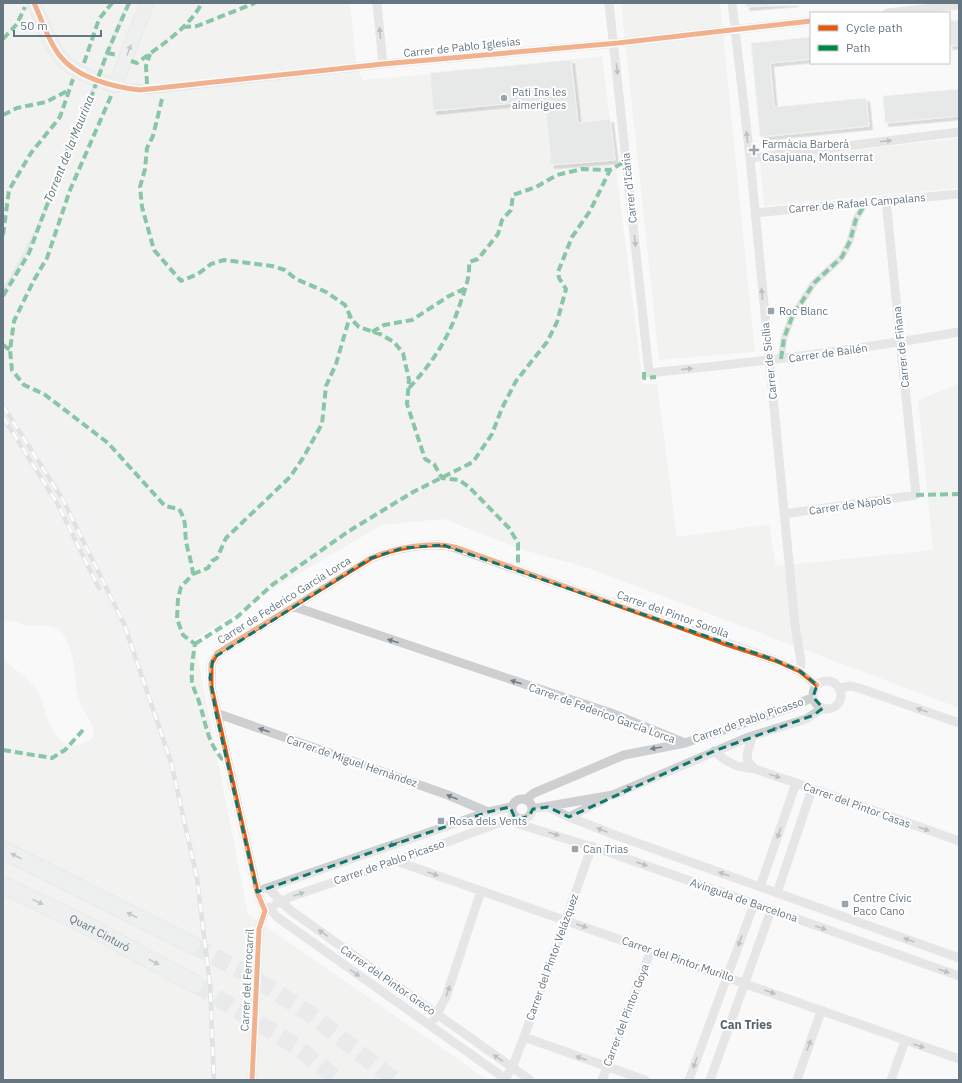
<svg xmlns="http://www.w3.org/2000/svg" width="962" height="1083" viewBox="0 0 962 1083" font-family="'IBM Plex Sans',sans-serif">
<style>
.built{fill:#e8e9e9}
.green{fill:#e8ebe6}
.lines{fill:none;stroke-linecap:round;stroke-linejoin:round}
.stream{stroke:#ced6d9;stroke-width:3.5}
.building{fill:#d0d2d3;stroke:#e8e8e8;filter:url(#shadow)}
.motorway-tunnel{stroke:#d4d8dc;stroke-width:17;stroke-dasharray:17 8;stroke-linecap:butt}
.secondary-casing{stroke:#d5d6d7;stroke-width:15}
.motorway-casing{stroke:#d5d6d6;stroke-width:19}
.pedestrian{stroke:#cecfd0;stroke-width:7}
.minor{stroke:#cecfd0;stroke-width:9}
.secondary{stroke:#e1e2e2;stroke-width:13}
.motorway{stroke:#e1e2e2;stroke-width:17}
.rail-casing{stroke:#c3c5c6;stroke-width:4.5}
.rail{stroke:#fff;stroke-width:3;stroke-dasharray:9;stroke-linecap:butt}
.minor-bridge{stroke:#cecfd0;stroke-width:9}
.quiet{stroke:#00873e;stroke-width:4;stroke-dasharray:8 4;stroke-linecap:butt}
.cycleway-casing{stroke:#fff;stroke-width:8}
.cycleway{stroke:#e8590c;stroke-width:5}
.oneway{fill:#707f8b}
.oneway2{fill:#7e8c96}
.marked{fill:none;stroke:#0f766e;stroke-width:3;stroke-dasharray:8 5;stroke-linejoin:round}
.poi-dot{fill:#99a4ac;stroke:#fff;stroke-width:1.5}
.labels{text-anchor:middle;stroke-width:4;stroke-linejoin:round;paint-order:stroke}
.street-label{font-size:11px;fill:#657683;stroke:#fff}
.poi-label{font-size:11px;fill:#657683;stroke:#fff;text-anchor:start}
.water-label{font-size:12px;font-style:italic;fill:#60757c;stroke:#fff}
.neighbourhood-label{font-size:12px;font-weight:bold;fill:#57646e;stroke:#fff}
</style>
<defs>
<filter id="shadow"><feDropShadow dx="3.5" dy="3.5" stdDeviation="0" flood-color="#0004"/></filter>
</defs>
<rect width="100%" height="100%" fill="#f9f9f9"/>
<path class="built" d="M 3,380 L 47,444 L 124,585 L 155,664 L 192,805 L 222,968 L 227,1080 L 200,1080 L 185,904 L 171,820 L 138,707 L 103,613 L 39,491 L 3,437 Z"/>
<path class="green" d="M 3,3 L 350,3 L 356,61 L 362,80 L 499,68 L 602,56 L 643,384 L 657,384 L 677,537 L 769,524 L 776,566 L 933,550 L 918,400 L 959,384 L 959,708 L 585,567 L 520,549 L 444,519 L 382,525 L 286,581 L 194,640 L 195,644 L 248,914 L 488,1080 L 227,1080 L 222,968 L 192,805 L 155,664 L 124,585 L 47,444 L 3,380 Z
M 621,3 L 720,3 L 755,352 L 659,360 Z
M 959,138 L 959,188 L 764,206 L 760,161 Z
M 3,437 L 39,491 L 103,613 L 138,707 L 171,820 L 185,904 L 200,1080 L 3,1080 L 3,659 C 14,669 28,678 37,690 C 46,705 47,734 65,743 C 70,746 77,745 82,744 C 105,739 88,718 82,707 C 79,703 78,696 76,690 C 75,685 76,680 75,675 C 74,661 69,633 54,627 C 47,624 37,627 30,626 C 21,625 12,619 3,621 Z"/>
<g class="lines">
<path class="stream" d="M 98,77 L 128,3
M 3,291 C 44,227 68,153 96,82"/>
</g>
<path class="building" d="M 746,3 L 795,3 L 746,7 Z
M 959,20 L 959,45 L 949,46 L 949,21 Z
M 811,37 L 811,59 L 770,63 L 774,107 L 866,98 L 869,126 L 760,137 L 751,43 Z
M 571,60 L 578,123 L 610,119 L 615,160 L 551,165 L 545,100 L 433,111 L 430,73 Z
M 959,89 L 959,116 L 885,123 L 883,96 Z"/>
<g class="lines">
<path class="motorway-tunnel" d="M 192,945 L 246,973 L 313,1016 L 394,1080
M 195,984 L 297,1047 L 338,1080"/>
<g class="secondary-casing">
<path id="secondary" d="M 34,3 C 42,20 48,42 60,57 C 74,73 96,79 115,86 L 147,3"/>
</g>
<g class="motorway-casing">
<g id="motorway">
<path d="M 3,850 L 192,945"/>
<path id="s1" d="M 3,885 L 82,923 L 195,984"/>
</g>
</g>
<path class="pedestrian" d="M 781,359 L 784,338 L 792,317 L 814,283 L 842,257 L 850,241 L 856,219 L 866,202"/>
<path class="minor" d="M 377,3 L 383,64
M 609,3 L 649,373 C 753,363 856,350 959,332
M 732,3 L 750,158 L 795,625 L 801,662 L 800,671
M 887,13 L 959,5
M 115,86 L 147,90 L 383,64 L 618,43 L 811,21
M 750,158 L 959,132
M 755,213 L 959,194
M 784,514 L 916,495 L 886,200
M 292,606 L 611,713 L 685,743
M813 695a14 14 0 1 1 28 0a14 14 0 1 1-28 0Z
M 839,688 L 851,686 L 859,688 L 959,723
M 216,713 L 448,795 L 488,812
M 752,736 L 747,755 L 748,762 L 755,769
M 714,751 L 725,760 L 737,766 L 755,769 L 796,783 L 959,841
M512 809a10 10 0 1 1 20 0a10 10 0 1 1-20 0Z
M 526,799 L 534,793 L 624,755 L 685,743 L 792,707 L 813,697
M 548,807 L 569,817 L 615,835 L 959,958
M 532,809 L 613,795 L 749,737 L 806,719 L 823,708
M 569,817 L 603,800
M 506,820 L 608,852 L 959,976
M 396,861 L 959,1059
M 760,887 L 796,783
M 268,888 L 290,910 L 530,1080
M 264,889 L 488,812 L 511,807
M 777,893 L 812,789
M 276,904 L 293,896 L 396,861 L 512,818
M 269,907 L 277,917 L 507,1080
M 259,929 L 265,911 L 257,892 L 211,687 L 211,664 L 217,653 L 371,558 C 392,549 426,542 450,546 L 775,660 L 800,671 L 817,685
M 434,1019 L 446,997 L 481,891
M 524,1037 L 645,1080
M 505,1079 L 512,1068 L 524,1037 L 592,846
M 602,1080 L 651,950
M 689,1080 L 754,904
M 710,1080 L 771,910
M 797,1080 L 821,1011
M 891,1080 L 905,1041"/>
<use href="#secondary" class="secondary"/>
<use href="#motorway" class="motorway"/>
<g class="rail-casing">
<path id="rail" d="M 3,406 L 63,500 L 124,624 L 171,762 L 197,878 L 210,985 L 214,1080
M 3,417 L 57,503 L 99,588"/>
</g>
<use href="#rail" class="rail"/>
<path class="minor-bridge" d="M 252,1078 L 259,929"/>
<path class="quiet" d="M 183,27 L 197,26 L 255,3
M 3,39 L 17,24 L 25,7
M 107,53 L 117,55
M 131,61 L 137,63 C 160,46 188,29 202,3
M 84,63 L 99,19 L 112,3
M 147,84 L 146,66 L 150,54
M 111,96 L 70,190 L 47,258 L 34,280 L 14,321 L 10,350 L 12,370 L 24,385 L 44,394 L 108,443 L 165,506 L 179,509 C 189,526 183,530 187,546 C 189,555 192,564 193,574 L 181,587 L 178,598 L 177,619 L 183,635 L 195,644 C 193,657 191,669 192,681 C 193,689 198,697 200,705 C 207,728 208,746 227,764
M 162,99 L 153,136 L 147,148 L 145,169 L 140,187 L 142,207 L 154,250 L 181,281 L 198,274 L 211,264 L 224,260 L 272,266 L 285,270 L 296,279 L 326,292 L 345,305 L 352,320 L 359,327 L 380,334 L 394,342 L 403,353 L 409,380 L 407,404 L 425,459 L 434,464 L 442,478 L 459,480 L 469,487 L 509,528 L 518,543 L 518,570
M 3,115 L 17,108 L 46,102 L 69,90
M 3,235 L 9,190 L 31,153 L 60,117 L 73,79
M 3,296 L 29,253 L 74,133 L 86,112 L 107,53 L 129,3
M 372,332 L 384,325 L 412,320 L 449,296 L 466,288
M 3,345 L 10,350
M 781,359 L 784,338 L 792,317 L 814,283 L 842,257 L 850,241 L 856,219 L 866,202
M 644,372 L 644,378 L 656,377
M 409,388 C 434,361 450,336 461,301 C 466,287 470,276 469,262 L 478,259 L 498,234 L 502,220 L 511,210 L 513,195 L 536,187 L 557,175 L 582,169 L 610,170
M 916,495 L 959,494
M 193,574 L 208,568 L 212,561 L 217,558 L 226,538 L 290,477 L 303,458 L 322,424 L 326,386 L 336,364 L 350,316
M 195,644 L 237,617 L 272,585 L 349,531 L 413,492 L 473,462 L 492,434 L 502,408 L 516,381 L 547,342 L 557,322 L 566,289 L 559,278 L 558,272 L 572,237 L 590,211 L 610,170 L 626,161
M 3,750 L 52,758 L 65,750 L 83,730"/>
<g class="cycleway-casing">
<path id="cycleway" d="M 34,3 C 42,20 48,41 60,56 C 77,78 113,87 140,90 L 383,64 L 618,43 L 811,21
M 252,1080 L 259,929 L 265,911 L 257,892 L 211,687 L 211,664 L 217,653 L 371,558 C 394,548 433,540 458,548 L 723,643 L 775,660 L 800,671 L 817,685"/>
</g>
<use href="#cycleway" class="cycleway"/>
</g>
<defs><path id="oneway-solid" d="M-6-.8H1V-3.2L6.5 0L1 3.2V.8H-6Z"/></defs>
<g class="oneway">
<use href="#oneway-solid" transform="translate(380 33) rotate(-96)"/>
<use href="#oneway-solid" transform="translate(617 69) rotate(83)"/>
<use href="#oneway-solid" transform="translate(747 137) rotate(-97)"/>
<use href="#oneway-solid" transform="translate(886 141) rotate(-7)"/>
<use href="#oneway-solid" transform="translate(635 241) rotate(84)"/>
<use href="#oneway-solid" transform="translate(762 294) rotate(-95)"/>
<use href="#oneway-solid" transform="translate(687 369) rotate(-6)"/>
<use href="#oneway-solid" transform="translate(393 641) rotate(-162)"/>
<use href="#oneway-solid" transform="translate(516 682) rotate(-162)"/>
<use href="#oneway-solid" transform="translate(922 710) rotate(-160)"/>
<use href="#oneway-solid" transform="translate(264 730) rotate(-161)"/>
<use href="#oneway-solid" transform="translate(773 730) rotate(-16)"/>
<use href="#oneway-solid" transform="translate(656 748) rotate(170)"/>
<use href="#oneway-solid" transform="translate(775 776) rotate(18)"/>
<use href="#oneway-solid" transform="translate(627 789) rotate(-24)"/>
<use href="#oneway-solid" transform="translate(452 797) rotate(-158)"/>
<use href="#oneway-solid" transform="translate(924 829) rotate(20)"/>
<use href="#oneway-solid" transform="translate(602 830) rotate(-159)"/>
<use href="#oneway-solid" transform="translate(779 833) rotate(109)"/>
<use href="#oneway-solid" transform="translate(554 834) rotate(18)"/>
<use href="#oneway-solid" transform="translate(394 844) rotate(161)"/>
<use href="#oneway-solid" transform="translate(642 864) rotate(20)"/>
<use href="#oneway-solid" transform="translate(433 874) rotate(19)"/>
<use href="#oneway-solid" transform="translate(724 874) rotate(-160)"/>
<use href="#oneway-solid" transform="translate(299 894) rotate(-19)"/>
<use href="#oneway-solid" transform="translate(582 926) rotate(19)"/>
<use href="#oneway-solid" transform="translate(821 928) rotate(19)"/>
<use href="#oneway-solid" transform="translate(323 933) rotate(-145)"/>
<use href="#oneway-solid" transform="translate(909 940) rotate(-160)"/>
<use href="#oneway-solid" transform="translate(740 941) rotate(110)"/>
<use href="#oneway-solid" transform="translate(944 971) rotate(20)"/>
<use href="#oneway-solid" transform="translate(355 973) rotate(35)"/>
<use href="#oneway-solid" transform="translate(448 991) rotate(-71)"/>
<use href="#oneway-solid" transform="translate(770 992) rotate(20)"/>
<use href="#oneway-solid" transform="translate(809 1045) rotate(-70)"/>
<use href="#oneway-solid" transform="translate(919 1046) rotate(19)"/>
<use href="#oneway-solid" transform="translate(498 1058) rotate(-145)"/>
<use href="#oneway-solid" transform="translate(581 1058) rotate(-160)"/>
<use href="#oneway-solid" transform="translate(695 1063) rotate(110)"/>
</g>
<g class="oneway2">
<use href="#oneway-solid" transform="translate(129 50) rotate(-69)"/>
<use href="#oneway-solid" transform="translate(16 856) rotate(-153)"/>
<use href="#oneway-solid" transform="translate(38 902) rotate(26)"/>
<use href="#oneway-solid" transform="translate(132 915) rotate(-153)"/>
<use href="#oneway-solid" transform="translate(154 962) rotate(28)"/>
</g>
<path d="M0 0H962V1083H0ZM 443,545 L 775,660 L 800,671 L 817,685 L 813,697 L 823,708 L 814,715 L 714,751 L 569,817 L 548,807 L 533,809 L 529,816 L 520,819 L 514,816 L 510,807 L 488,812 L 257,892 L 216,713 L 210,678 L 213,658 L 371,558 L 403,548 Z" fill="#f9f9f9" fill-opacity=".55" fill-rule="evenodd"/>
<path class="marked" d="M 443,545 L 775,660 L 800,671 L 817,685 L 813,697 L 823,708 L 814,715 L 714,751 L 569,817 L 548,807 L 533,809 L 529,816 L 520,819 L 514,816 L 510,807 L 488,812 L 257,892 L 216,713 L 210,678 L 213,658 L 371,558 L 403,548 Z"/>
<g class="poi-dot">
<circle cx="504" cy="98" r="4"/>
<path d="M752 144h4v4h4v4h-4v4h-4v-4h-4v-4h4z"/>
<rect x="767" y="307" width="8" height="8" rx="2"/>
<rect x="437" y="817" width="8" height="8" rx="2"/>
<rect x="571" y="845" width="8" height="8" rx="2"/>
<rect x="841" y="900" width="8" height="8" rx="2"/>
</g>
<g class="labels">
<g class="street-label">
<text transform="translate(462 47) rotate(-6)" y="4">Carrer de Pablo Iglesias</text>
<text transform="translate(629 188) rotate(-96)" y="4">Carrer d'Icària</text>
<text transform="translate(857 203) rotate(-5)" y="4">Carrer de Rafael Campalans</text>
<text transform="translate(901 347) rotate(-96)" y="4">Carrer de Fiñana</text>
<text transform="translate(828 353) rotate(-8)" y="4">Carrer de Bailén</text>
<text transform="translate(769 361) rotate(-96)" y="4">Carrer de Sicília</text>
<text transform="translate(850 505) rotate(-8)" y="4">Carrer de Nàpols</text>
<text transform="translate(284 600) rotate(-32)" y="4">Carrer de Federico García Lorca</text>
<text transform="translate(673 614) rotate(20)" y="4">Carrer del Pintor Sorolla</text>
<text transform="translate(602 713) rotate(20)" y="4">Carrer de Federico García Lorca</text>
<text transform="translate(748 720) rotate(-19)" y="4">Carrer de Pablo Picasso</text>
<text transform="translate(352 761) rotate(19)" y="4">Carrer de Miguel Hernàndez</text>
<text transform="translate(857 805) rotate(20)" y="4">Carrer del Pintor Casas</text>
<text transform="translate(389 862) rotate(-19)" y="4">Carrer de Pablo Picasso</text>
<text transform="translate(744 900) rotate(19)" y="4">Avinguda de Barcelona</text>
<text dy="4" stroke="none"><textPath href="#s1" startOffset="108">Quart Cinturó</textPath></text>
<text transform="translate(552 957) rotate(-70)" y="4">Carrer del Pintor Velázquez</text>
<text transform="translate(678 959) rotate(19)" y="4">Carrer del Pintor Murillo</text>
<text transform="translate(247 980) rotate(-87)" y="4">Carrer del Ferrocarril</text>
<text transform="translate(388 980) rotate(35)" y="4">Carrer del Pintor Greco</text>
<text transform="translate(626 1015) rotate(-69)" y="4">Carrer del Pintor Goya</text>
</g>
<g class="poi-label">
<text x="512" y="96">Pati Ins les<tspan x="512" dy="13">aimerigues</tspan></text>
<text x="762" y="148">Farmàcia Barberà<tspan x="762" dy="13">Casajuana, Montserrat</tspan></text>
<text x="779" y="315">Roc Blanc</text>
<text x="449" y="825">Rosa dels Vents</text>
<text x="583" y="853">Can Trias</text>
<text x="853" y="902">Centre Cívic<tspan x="853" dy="13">Paco Cano</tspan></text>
</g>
<g class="water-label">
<text transform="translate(69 149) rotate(-68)" y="4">Torrent de la Maurina</text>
</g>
<g class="neighbourhood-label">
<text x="746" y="1029">Can Tries</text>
</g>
</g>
<rect width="962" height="1083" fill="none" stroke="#657683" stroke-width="8"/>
<rect x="810" y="12" width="140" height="52" fill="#ffffff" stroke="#c1c8cd"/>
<rect x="818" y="25" width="20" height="6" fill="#e8590c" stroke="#c1c8cd"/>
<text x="846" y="32" font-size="12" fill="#657683">Cycle path</text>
<rect x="818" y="45" width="20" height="6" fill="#00873e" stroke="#c1c8cd"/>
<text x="846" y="52" font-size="12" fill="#657683">Path</text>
<path d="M14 30v6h87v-6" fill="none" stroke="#657683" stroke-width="2"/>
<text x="20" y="30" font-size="12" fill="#657683" stroke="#ffffff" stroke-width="3" paint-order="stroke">50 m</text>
</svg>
